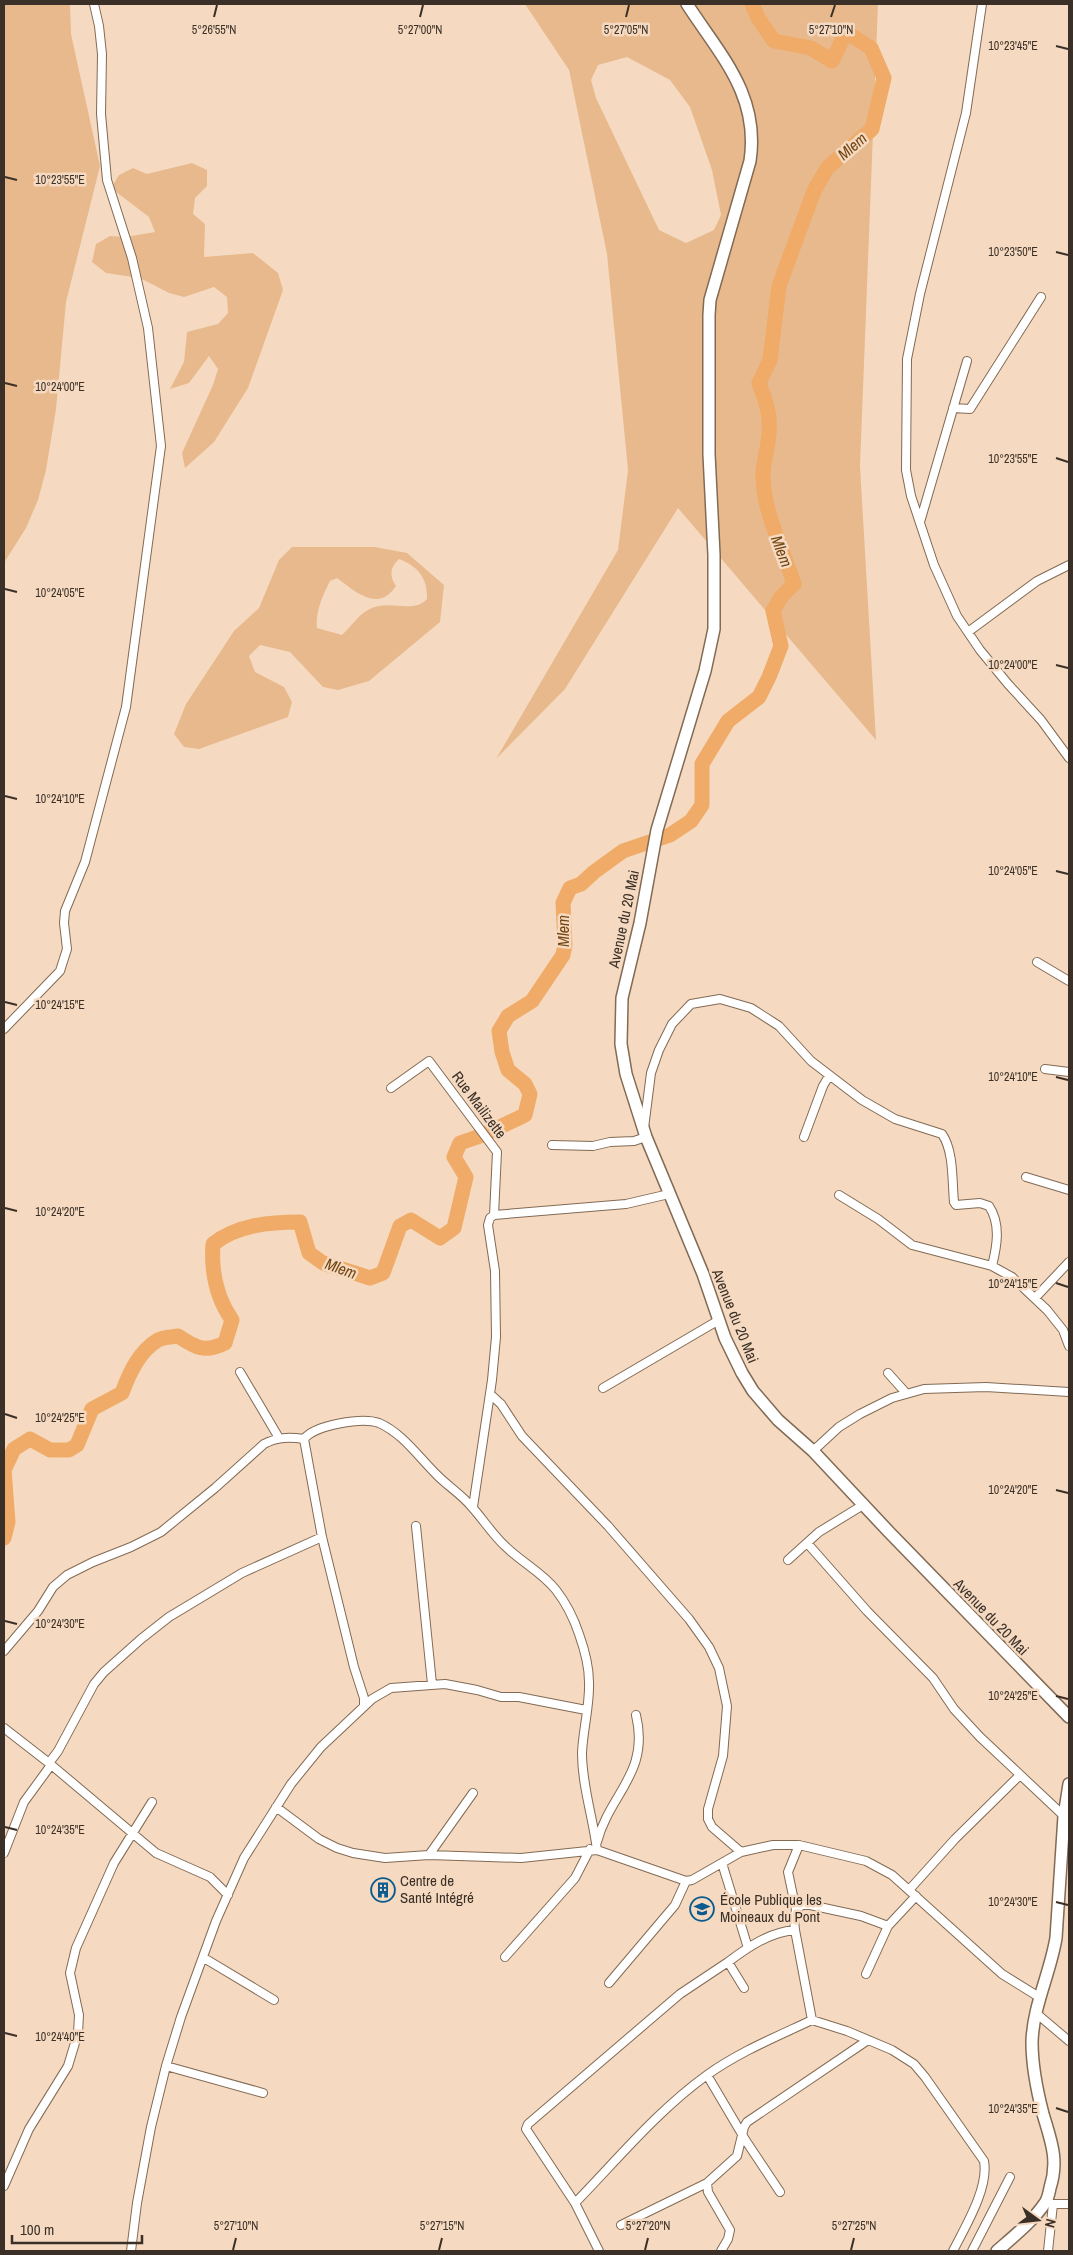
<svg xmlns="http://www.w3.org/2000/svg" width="1073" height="2255" viewBox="0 0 1073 2255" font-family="'Archivo Narrow',sans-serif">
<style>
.green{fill:#e8b98d;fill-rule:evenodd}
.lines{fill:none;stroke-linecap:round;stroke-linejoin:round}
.river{stroke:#efab67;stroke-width:15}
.street-casing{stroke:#826a54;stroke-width:10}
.secondary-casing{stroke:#826a54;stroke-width:14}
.street{stroke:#fff;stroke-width:8}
.secondary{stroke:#fff;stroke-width:11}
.ticks{fill:none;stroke:#3b3027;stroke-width:2}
.labels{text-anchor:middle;stroke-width:5;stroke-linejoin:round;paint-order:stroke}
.street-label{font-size:15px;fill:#3b3027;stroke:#f5dac1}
.poi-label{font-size:15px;fill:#3b3027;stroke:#f5dac1;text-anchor:start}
.water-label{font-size:16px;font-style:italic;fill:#734613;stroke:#f5dac1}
.ticks-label{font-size:12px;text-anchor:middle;fill:#3b3027;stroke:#f5dac1;stroke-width:5;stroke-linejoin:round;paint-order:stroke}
</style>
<rect width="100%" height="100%" fill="#f5dac1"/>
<path class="green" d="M 4,4 L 70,4 L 71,34 L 100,166 L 66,302 L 56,409 L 46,470 L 38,500 L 26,528 L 4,563 Z
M 525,4 L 878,4 L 860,466 L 876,740 L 678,508 L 565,689 L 496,759 L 618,550 L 628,470 L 607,254 L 569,70 ZM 627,57 L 670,80 L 690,107 L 712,170 L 721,215 L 714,230 L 686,243 L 659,230 L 596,98 L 591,80 L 598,65 Z
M 192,163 L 207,170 L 207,186 L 195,198 L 193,214 L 205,224 L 204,257 L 253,253 L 278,273 L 283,290 L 248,388 L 214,442 L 185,468 L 182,453 L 213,385 L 218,369 L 209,356 L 189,383 L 170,389 L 184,362 L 187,332 L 218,324 L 228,313 L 227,297 L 214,287 L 184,297 L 169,293 L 140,278 L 106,273 L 92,262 L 96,244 L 110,236 L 126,237 L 155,232 L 149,217 L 111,188 L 119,175 L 133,168 L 147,174 Z
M 292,547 L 375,547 L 407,553 L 444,585 L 440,622 L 369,681 L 338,690 L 323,687 L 290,652 L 260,645 L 249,656 L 255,672 L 284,687 L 292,702 L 288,717 L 199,749 L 184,747 L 174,734 L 186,704 L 234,631 L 259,608 L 279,560 ZM 399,559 C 418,566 428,579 427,599 C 412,615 389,598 368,610 C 358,615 350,628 342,635 L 317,628 C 315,612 323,595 330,581 L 337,578 C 356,592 378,613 396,586 C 389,576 390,567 399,559 Z"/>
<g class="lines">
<path class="river" d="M 4,1538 L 8,1522 L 4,1470 L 14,1449 L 30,1439 L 50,1450 L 69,1450 L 77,1445 L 92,1409 L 122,1393 C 129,1374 139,1351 158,1340 C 163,1337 172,1337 178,1336 C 196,1348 205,1353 225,1343 L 232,1320 C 216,1297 211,1272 213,1244 C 237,1225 269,1222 300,1222 L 309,1253 L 323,1263 L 370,1278 L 383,1273 L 400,1226 L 411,1220 L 440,1238 L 454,1228 L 466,1177 L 454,1157 L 460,1143 L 483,1135 L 525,1115 L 530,1094 L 525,1084 L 508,1070 L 502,1052 L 499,1031 L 508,1016 L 532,1001 L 563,955 L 565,945 L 563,903 L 570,888 L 581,884 L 594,872 L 623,851 L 670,835 L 691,821 L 702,805 L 702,764 L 728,721 L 759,697 L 769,677 L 781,646 L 773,611 L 781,597 L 794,584 C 783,549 764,514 763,477 C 762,466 767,453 768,442 C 772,419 767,404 759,383 L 770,360 L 779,286 L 814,191 L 827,168 L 872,129 L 884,78 L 871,48 L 846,32 L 832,61 L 811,48 L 774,41 L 758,18 L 752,4"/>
<g class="street-casing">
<path id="street" d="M 982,4 L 966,113 L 920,294 L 907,359 L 906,470 L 911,496 L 934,565 L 957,616 L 980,650 L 1008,684 L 1041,720 L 1069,758
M 953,408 L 970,409 L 1041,297
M 920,522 L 967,361
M 968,632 L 1037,581 L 1069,565
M 1037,962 L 1069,981
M 4,1029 L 60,971 L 67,949 L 64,923 L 65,911 L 85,862 L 126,707 L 161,446 L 148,328 L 132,258 L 107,180 L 101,114 L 102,54 L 99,26 L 94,4
M 1045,1069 L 1069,1072
M 391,1088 L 429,1061 L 497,1152 L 494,1215
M 644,1128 L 651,1073 L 659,1050 L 672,1024 L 691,1004 L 720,999 L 751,1008 L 779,1026 L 811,1061 L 862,1100 L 895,1119 L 942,1134 C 954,1151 952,1182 954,1202 L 956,1205 L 980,1203 L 989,1206 C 1001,1224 997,1246 992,1266
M 804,1137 L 823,1086 L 829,1076
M 552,1145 L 593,1146 L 610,1142 L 634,1141 L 646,1137
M 1026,1177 L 1069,1190
M 839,1195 L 878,1219 L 912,1245 L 992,1266 L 1012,1277 L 1047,1310 L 1063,1330 L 1069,1346
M 1035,1298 L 1069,1262
M 240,1372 L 279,1438
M 888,1373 L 906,1393
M 603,1388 L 719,1320
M 490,1394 L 501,1404 L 522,1436 L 608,1526 L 689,1619 L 709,1647 L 719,1668 L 727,1706 L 723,1756 L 708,1809 L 708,1819 L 712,1827 L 741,1852
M 813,1451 L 839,1427 L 860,1414 L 892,1398 L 924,1389 L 986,1387 L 1069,1392
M 473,1507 L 492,1380 L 496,1337 L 495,1271 L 488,1225 L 490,1218 L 494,1215 L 626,1204 L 669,1194
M 416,1526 L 432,1684
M 808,1544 L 867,1611 L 933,1678 L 954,1709 L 980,1737 L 1064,1816
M 788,1560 L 819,1532 L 863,1505
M 4,1651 L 38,1611 L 53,1587 L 67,1575 L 93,1562 L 131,1547 L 161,1532 L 215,1488 L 264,1444 C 277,1437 289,1437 304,1439
M 364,1706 L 364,1698 L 354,1667 L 322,1537 L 304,1439 C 315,1425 362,1417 379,1423 C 402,1433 418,1456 435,1473 C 446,1485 460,1493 471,1506 C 483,1519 492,1534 505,1546 C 521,1562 542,1572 556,1590 C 566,1603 574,1619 579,1634 C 584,1648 589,1666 589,1682 C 590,1705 583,1729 582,1753 C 582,1786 593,1817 597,1850
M 4,1728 L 49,1763 L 156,1853 L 210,1877 L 228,1895
M 49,1763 L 58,1751 L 94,1684 L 104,1672 L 141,1639 L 169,1617 L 242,1573 L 322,1537
M 276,1807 L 319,1839 L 337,1848 L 353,1853 L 385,1858 L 429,1855 L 521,1858 L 597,1850 L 686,1881 L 692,1880 L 741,1852 L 773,1845 L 799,1845 L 866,1861 L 892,1875 L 1002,1974 L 1039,1997
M 597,1842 C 610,1793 650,1773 636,1715
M 799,1845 L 788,1872 L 796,1910 L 794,1920 L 795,1930 L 812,2020
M 4,1853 L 24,1802 L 51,1765
M 429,1855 L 473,1793
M 722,1863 L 748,1948
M 909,1890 L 955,1839 L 1020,1775
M 796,1910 L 802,1905 L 810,1905 L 861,1916 L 888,1926
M 505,1957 L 575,1878 L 590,1849
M 204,1958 L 274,2000
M 866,1974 L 888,1926 L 916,1896
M 609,1983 L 675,1905 L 686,1881
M 744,1988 L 728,1962 C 748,1947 770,1932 795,1930
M 1036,2013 L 1069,2041
M 166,2066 L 263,2093
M 707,2075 L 746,2141 L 780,2192
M 4,2186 L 29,2129 L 68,2066 L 78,2033 L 79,2015 L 70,1973 L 76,1948 L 114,1863 L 152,1802
M 1046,2202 L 1053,2204 L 1048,2251
M 575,2203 C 617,2160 657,2111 707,2075 C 739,2052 776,2037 812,2020 L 847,2031 L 892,2050 L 914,2064 L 925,2077 L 984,2161 C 989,2188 965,2227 953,2251
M 1053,2204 L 1069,2204
M 621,2225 L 707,2183
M 131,2251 L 137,2203 L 151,2127 L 166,2066 L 181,2017 L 216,1921 L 244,1858 L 291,1784 L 321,1747 L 372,1699 L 391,1688 L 445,1684 L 477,1690 L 501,1697 L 519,1697 L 586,1710
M 599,2251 L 575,2203 L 526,2129 L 528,2124 L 680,1994 L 728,1962
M 721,2251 L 728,2239 L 730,2230 L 708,2192 L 707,2183 L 737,2156 L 744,2127 L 747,2122 L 868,2040
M 972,2251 L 1010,2177"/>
</g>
<g class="secondary-casing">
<path id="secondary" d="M 687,4 C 720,55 760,95 750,161 L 710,300 L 709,315 L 709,454 L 714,555 L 714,629 L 705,671 L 657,830 L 640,923 L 622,998 L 621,1044 L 626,1074 L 646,1137 L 703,1274 L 725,1338 L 742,1373 L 753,1391 L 778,1420 L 813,1451 L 889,1532 L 1069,1717
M 997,2251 C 1013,2237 1033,2221 1045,2203 C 1048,2199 1049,2193 1050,2188 C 1059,2160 1051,2141 1043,2114 C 1037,2091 1032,2066 1032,2042 C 1033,2006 1050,1974 1056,1938 L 1064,1816 L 1069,1784"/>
</g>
<use href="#street" class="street"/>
<use href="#secondary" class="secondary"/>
</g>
<path class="ticks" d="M 214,17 L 217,5M 420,17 L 423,5M 626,17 L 629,5M 831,17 L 835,5M 1056,46 L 1068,49M 5,177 L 17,180M 1056,252 L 1068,255M 5,383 L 17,386M 1056,458 L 1068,462M 5,589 L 17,592M 1056,665 L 1068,668M 5,796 L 17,799M 1056,871 L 1068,874M 5,1002 L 17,1005M 1056,1077 L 1068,1080M 5,1208 L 17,1211M 1056,1283 L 1068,1287M 5,1414 L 17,1418M 1056,1490 L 1068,1493M 5,1621 L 17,1624M 1056,1696 L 1068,1699M 5,1827 L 17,1830M 1056,1902 L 1068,1905M 5,2033 L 17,2036M 1056,2108 L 1068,2112M 233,2250 L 236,2238M 439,2250 L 442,2238M 645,2250 L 648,2238M 851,2250 L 854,2238"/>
<defs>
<g id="building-ring" transform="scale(1.25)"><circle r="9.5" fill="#f5dac1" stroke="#0c5b8e" stroke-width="1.5"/><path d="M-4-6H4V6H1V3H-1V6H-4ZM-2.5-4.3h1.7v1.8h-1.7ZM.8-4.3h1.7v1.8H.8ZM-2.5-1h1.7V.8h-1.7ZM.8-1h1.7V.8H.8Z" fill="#0c5b8e"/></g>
<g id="school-ring" transform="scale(1.25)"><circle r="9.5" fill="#f5dac1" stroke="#0c5b8e" stroke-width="1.5"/><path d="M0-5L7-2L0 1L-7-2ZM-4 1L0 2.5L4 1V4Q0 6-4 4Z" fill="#0c5b8e"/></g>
</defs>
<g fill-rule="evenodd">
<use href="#building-ring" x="383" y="1890"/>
<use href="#school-ring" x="702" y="1909"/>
</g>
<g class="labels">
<g class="street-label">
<text transform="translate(624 919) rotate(-78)" y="5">Avenue du 20 Mai</text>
<text transform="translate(479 1105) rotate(53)" y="5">Rue Mailizette</text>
<text transform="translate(735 1316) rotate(68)" y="5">Avenue du 20 Mai</text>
<text transform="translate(991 1617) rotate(46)" y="5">Avenue du 20 Mai</text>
</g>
<g class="poi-label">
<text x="400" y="1886">Centre de<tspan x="400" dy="17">Santé Intégré</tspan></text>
<text x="720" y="1905">École Publique les<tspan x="720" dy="17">Moineaux du Pont</tspan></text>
</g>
<g class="water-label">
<text transform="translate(852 146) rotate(-41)" y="6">Mlem</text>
<text transform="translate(782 551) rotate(69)" y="6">Mlem</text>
<text transform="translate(563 931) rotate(-90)" y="6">Mlem</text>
<text transform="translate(341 1268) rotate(20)" y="6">Mlem</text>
</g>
</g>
<g class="ticks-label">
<text x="214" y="34">5°26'55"N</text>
<text x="420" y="34">5°27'00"N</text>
<text x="626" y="34">5°27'05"N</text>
<text x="831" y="34">5°27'10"N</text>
<text x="1013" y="50">10°23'45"E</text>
<text x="60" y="184">10°23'55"E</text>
<text x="1013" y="256">10°23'50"E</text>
<text x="60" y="391">10°24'00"E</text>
<text x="1013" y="463">10°23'55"E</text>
<text x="60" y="597">10°24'05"E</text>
<text x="1013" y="669">10°24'00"E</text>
<text x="60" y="803">10°24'10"E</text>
<text x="1013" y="875">10°24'05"E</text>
<text x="60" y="1009">10°24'15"E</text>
<text x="1013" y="1081">10°24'10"E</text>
<text x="60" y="1216">10°24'20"E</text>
<text x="1013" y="1288">10°24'15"E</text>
<text x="60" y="1422">10°24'25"E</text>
<text x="1013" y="1494">10°24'20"E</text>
<text x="60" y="1628">10°24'30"E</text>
<text x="1013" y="1700">10°24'25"E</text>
<text x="60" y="1834">10°24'35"E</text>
<text x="1013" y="1906">10°24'30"E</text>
<text x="60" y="2041">10°24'40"E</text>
<text x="1013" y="2113">10°24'35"E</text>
<text x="236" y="2230">5°27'10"N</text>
<text x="442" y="2230">5°27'15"N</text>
<text x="648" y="2230">5°27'20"N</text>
<text x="854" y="2230">5°27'25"N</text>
</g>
<rect width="1073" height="2255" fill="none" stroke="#3b3027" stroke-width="10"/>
<g transform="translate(1038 2220) rotate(105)" stroke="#f5dac1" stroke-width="4" paint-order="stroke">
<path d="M0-4L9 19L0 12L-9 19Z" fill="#3b3027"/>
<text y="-8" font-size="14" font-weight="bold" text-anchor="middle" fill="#3b3027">N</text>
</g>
<path d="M12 2235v8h130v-8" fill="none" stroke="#3b3027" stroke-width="2.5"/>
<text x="20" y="2235" font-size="15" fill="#3b3027" stroke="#f5dac1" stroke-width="4" paint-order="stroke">100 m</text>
</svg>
